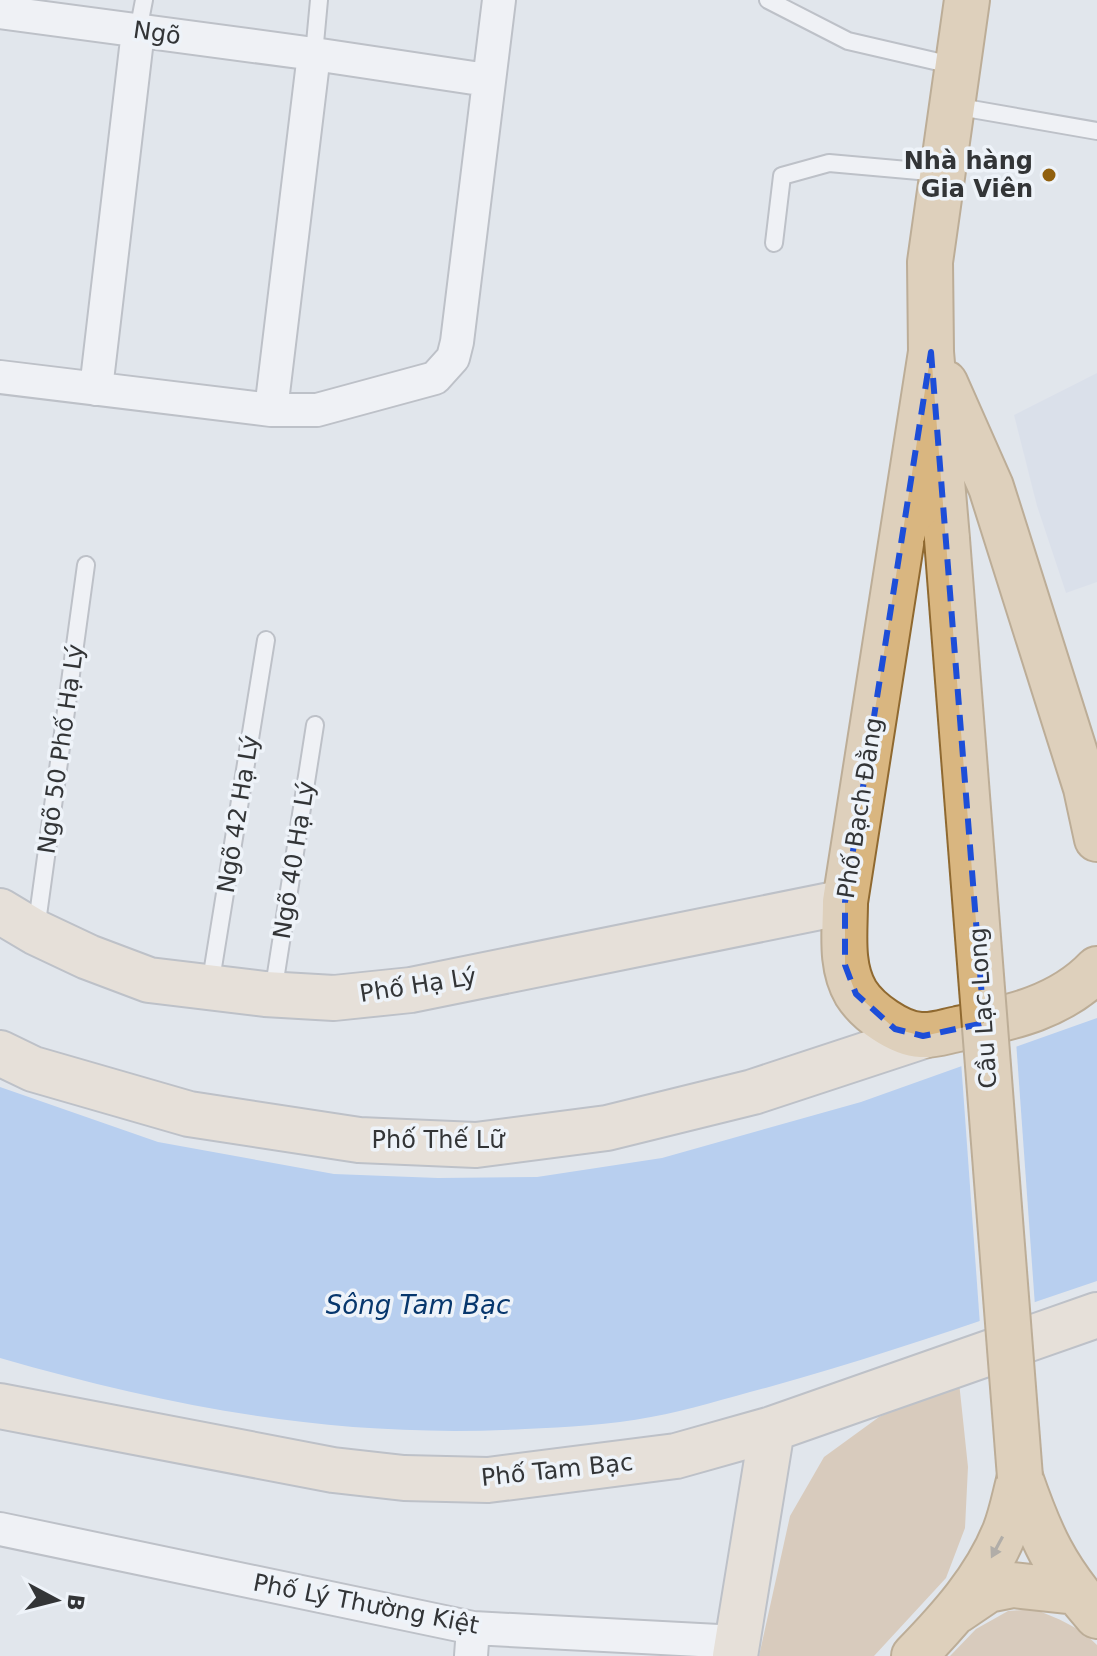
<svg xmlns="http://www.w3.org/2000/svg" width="1097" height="1656" viewBox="0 0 1097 1656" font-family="'DejaVu Sans',sans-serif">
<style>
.built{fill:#d1dae7}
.green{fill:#cdac83}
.water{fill:#85b4f1}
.pier{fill:#e1e6ec}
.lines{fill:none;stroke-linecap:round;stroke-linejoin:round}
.lane-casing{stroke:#91959b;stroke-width:20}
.street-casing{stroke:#91959b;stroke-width:36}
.secondary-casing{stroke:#91959b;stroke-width:48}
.primary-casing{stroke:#8f6930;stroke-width:48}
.lane{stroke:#fff;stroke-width:16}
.street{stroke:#fff;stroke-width:32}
.secondary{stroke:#ecdac0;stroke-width:44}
.primary{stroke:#d9b680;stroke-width:44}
.primary-bridge-casing{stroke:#8f6930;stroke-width:48;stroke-linecap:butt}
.primary-bridge{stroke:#d9b680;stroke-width:44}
.oneway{fill:#756954}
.marked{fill:none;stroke:#1d4ed8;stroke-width:6;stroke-dasharray:16 10;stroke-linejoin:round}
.poi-dot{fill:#91600e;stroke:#eef3f9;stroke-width:3}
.labels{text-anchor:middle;stroke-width:7;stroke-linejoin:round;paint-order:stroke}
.street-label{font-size:24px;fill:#333537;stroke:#eef3f9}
.poi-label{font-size:24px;font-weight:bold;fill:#333537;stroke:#eef3f9;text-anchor:end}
.water-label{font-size:26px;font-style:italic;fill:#07376d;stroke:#eef3f9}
</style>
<rect width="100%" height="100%" fill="#e1e6ec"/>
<path class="built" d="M 1097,373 L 1097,582 L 1066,593 L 1037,506 L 1014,415 Z"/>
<path class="green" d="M 959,1382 L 968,1467 L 965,1528 L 946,1578 L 874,1656 L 759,1656 L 790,1516 L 824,1457 L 879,1417 Z
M 1034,1609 C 1057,1618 1080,1627 1097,1645 L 1097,1656 L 950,1656 L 976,1629 L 1008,1611 Z"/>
<path class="water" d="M 1097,1018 L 1097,1281 C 988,1318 880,1356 769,1387 C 730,1397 691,1410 651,1417 C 610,1425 567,1427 525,1429 C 340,1439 177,1409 0,1358 L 0,1087 L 158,1142 L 334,1174 L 438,1178 L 537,1177 L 662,1158 L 861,1102 Z"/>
<path class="pier" d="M 1016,1041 L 1035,1306 L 980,1325 L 961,1061 Z"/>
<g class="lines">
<g class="lane-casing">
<path id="lane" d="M 768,0 L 848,41 L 956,66
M 138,31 L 144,0
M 314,54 L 319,0
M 954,106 L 1097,131
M 774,243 L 782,176 L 829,163 L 941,173
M 36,930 L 86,565
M 210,986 L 266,640
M 273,993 L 315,725"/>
</g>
<g class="street-casing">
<path id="street" d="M 0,12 L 314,54 L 487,80
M 0,377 L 271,410 L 317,410 L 435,378 L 453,358 L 457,342 L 499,0
M 96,389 L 138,31
M 271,410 L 314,54
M 0,1529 L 473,1628 L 737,1642
M 471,1656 L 473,1628"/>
</g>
<g class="secondary-casing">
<path id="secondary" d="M 0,911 L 35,932 L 88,957 L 149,980 L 265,994 L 334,998 L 411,990 L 845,902
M 0,1053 L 33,1069 L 189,1114 L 359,1140 L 476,1145 L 607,1128 L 753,1092 L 923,1036
M 0,1406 L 333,1470 L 404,1478 L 488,1480 L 676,1456 L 772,1429 L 1097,1315
M 735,1656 L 772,1429"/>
</g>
<g class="primary-casing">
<path id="primary" d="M 931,352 L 845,902 C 845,932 840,966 856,993 C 868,1012 899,1034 921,1035 C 933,1036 947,1031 958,1029 C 1009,1018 1060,1008 1097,969
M 945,383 L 991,487 L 1086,788 L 1097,839
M 947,539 L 931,352 L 930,262 L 967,0
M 1020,1477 C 1040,1535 1055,1569 1097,1616
M 957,1611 L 988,1590 L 1013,1585 L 1076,1592
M 914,1656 C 950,1619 986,1579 1005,1531 C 1012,1513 1015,1495 1020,1477"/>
</g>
<use href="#lane" class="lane"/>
<use href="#street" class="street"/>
<use href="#secondary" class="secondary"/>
<use href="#primary" class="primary"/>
<g class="primary-bridge-casing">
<path id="primary-bridge" d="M 947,539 L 1020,1477"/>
</g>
<use href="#primary-bridge" class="primary-bridge"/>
</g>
<defs><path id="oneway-solid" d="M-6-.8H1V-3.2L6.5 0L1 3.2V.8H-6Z" transform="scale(2)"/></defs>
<use class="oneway" href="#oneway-solid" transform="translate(997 1547) rotate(118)"/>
<path d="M0 0H1097V1656H0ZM 931,352 L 984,1023 L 923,1036 L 895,1029 L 856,994 L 845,965 L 845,902 Z" fill="#e1e6ec" fill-opacity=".55" fill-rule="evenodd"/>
<path class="marked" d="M 931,352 L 984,1023 L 923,1036 L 895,1029 L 856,994 L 845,965 L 845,902 Z"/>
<circle class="poi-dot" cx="1049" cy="175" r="8"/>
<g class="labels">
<g class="street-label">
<text transform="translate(157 33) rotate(8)" y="8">Ngõ</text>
<text transform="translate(61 749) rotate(-82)" y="8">Ngõ 50 Phố Hạ Lý</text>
<text transform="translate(860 808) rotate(-81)" y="8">Phố Bạch Đằng</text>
<text transform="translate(238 814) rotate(-81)" y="8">Ngõ 42 Hạ Lý</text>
<text transform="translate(294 860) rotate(-81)" y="8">Ngõ 40 Hạ Lý</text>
<text transform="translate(418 985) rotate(-9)" y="8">Phố Hạ Lý</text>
<text transform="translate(983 1008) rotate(-94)" y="8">Cầu Lạc Long</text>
<text x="438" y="1148">Phố Thế Lữ</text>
<text transform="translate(557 1470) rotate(-6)" y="8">Phố Tam Bạc</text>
<text transform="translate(366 1604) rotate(11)" y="8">Phố Lý Thường Kiệt</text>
</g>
<g class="poi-label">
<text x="1033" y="169">Nhà hàng<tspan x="1033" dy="28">Gia Viên</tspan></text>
</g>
<g class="water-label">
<text x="418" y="1314">Sông Tam Bạc</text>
</g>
</g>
<g transform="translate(56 1600) rotate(97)" stroke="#eef3f9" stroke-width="6" paint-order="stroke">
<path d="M0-6L14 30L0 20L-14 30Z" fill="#333537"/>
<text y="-12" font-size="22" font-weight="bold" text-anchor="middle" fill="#333537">B</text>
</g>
</svg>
